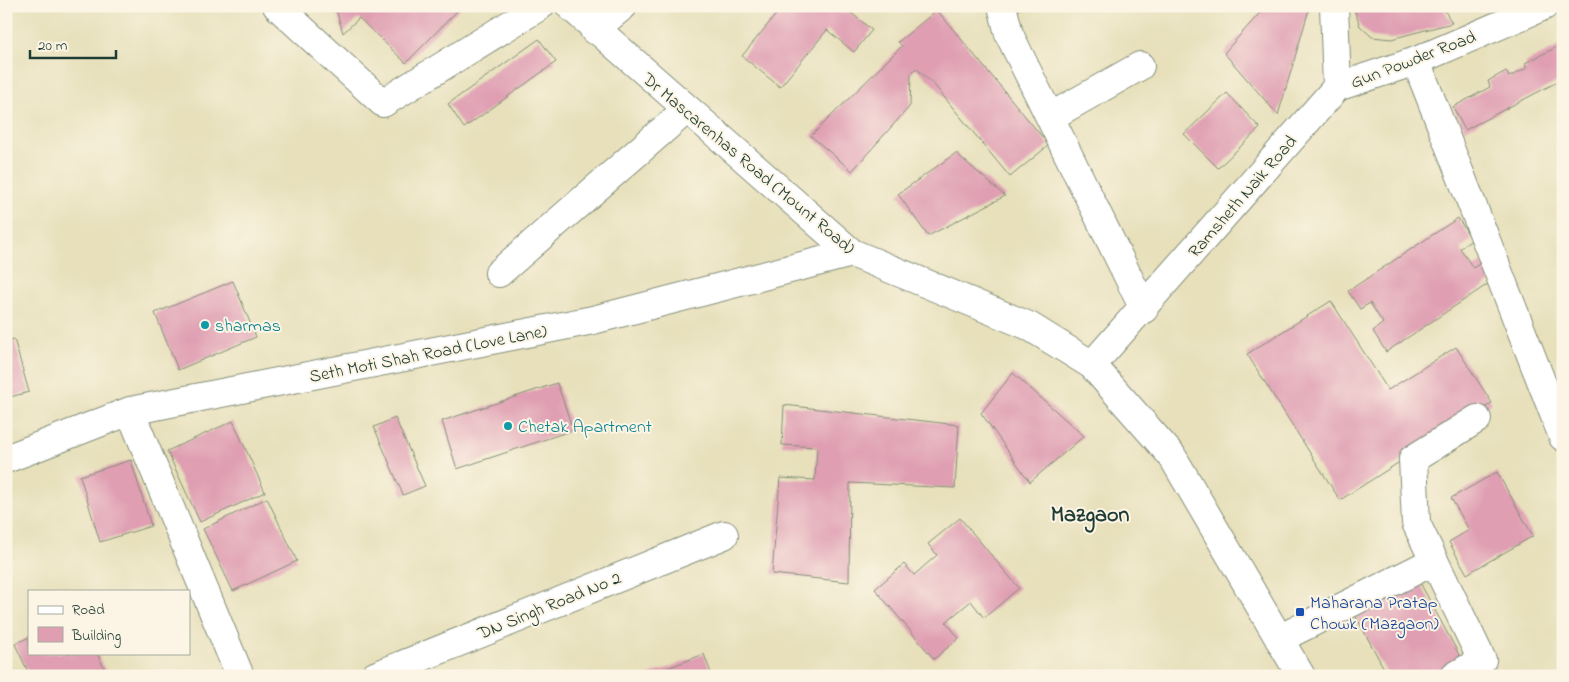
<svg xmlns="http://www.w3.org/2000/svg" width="1569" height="682" viewBox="0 0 1569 682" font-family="'Indie Flower',sans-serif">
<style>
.building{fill:#df9eb2}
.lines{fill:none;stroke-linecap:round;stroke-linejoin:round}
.minor-casing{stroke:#838e78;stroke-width:30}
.minor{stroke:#fff;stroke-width:28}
.culture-dot{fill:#0f9aa8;stroke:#fcf5e5;stroke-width:2}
.transit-dot{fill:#1a4fb4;stroke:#fcf5e5;stroke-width:2}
.labels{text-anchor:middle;stroke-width:4;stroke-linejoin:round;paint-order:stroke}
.street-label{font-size:18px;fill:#1f3d34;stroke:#fcf5e5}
.culture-label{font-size:18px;fill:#0d838f;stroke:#fcf5e5;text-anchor:start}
.transit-label{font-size:18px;fill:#164399;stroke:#fcf5e5;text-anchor:start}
.district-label{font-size:22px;font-weight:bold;fill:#1f3d34;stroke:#fcf5e5}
</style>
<rect width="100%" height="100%" fill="#fcf5e5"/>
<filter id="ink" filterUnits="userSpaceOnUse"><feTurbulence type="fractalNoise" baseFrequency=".02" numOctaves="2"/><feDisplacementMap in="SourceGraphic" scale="10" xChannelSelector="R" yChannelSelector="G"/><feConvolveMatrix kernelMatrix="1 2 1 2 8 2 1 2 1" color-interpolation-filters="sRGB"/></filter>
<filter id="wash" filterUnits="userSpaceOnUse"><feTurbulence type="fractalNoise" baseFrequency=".0096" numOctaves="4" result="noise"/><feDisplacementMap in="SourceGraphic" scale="20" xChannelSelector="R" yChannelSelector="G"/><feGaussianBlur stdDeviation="1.12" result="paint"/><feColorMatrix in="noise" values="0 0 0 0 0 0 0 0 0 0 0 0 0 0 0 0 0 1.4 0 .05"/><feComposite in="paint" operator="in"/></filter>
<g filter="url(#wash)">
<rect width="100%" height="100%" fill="#e7e0bb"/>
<g id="blocks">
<path class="building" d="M 335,6 L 462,6 L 406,63 L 359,18 L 343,33 Z
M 783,6 L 843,6 L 872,30 L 854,52 L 827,30 L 780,87 L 742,56 Z
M 1266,6 L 1310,6 L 1278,115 L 1224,53 Z
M 1353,6 L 1442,6 L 1452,23 L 1391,39 L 1372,37 L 1360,26 Z
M 937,10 L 1049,145 L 1010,177 L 935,86 L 916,68 L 911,74 L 910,106 L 852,171 L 811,136 L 902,46 L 898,42 Z
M 539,39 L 556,62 L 464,128 L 448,104 Z
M 1563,44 L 1563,79 L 1465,130 L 1453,107 L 1490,87 L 1488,81 L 1506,71 L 1509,77 L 1527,68 L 1525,63 Z
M 1227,93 L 1260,128 L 1218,168 L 1184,134 Z
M 956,153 L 1005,196 L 928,236 L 898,194 Z
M 1458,218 L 1472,240 L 1460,248 L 1473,268 L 1482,262 L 1494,280 L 1386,352 L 1373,331 L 1383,323 L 1370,303 L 1360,309 L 1348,291 Z
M 233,281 L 256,337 L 178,370 L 155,313 Z
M 1331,301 L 1388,390 L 1456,347 L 1492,403 L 1340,500 L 1247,354 Z
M 14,339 L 29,392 L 6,398 L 6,342 Z
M 1013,373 L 1084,436 L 1030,482 L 981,413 Z
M 557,383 L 573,430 L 457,469 L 442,421 Z
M 784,405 L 959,425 L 955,488 L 850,483 L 849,582 L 772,574 L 780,478 L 815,480 L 817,447 L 782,445 Z
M 395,418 L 425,486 L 403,495 L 374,427 Z
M 233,421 L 265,492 L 200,522 L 167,451 Z
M 131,460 L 151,526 L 100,542 L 80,476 Z
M 1497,472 L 1533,536 L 1467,574 L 1449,542 L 1469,530 L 1451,498 Z
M 267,498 L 297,561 L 233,591 L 203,529 Z
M 960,518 L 1019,588 L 984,618 L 971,601 L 946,622 L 959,638 L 934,659 L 875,589 L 904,564 L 914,575 L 937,555 L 928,544 Z
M 1418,579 L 1463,662 L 1438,676 L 1388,676 L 1354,613 Z
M 29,637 L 29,653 L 97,653 L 108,676 L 30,676 L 15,644 Z
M 704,654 L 712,676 L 647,676 Z"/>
</g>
</g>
<g filter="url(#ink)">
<use href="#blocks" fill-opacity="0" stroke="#838e78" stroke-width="1"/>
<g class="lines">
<g class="minor-casing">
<path id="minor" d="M 277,6 L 383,103 L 540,6
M 570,6 L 852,253 L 1029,326 L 1092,365 L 1172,456 L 1301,676
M 1002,6 L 1009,34 L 1144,309
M 594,30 L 623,6
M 1416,61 L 1563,437
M 1337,87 L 1416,61 L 1544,6
M 1050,117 L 1140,66
M 499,273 L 686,110
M 1092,365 L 1337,87 L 1334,6
M 130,411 L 240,676
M 6,459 L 130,411 L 593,320 L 852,253
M 1279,639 L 1434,561
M 375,676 L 724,535
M 1455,676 L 1482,660 L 1416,523 L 1413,459 L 1477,419"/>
</g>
<use href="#minor" class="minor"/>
</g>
</g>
<g class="culture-dot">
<circle cx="205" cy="325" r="5"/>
<circle cx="508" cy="426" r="5"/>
</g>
<rect class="transit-dot" x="1295" y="607" width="10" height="10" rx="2.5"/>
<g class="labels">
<g class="street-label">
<text transform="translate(1413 59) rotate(-21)" y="6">Gun Powder Road</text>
<text transform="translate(749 163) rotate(40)" y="6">Dr Mascarenhas Road (Mount Road)</text>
<text transform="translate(1242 196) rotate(-49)" y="6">Ramsheth Naik Road</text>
<text transform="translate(428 353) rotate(-11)" y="6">Seth Moti Shah Road (Love Lane)</text>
<text transform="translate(549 605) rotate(-22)" y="6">DN Singh Road No 2</text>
</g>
<g class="culture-label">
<text x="215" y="331">sharmas</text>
<text x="518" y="432">Chetak Apartment</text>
</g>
<g class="transit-label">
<text x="1310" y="608">Maharana Pratap<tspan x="1310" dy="21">Chowk (Mazgaon)</tspan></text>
</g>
<g class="district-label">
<text x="1090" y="521">Mazgaon</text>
</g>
</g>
<rect width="1569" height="682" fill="none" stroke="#fcf5e5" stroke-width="25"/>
<rect x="28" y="590" width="162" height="65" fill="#fcf5e5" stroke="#a4ab9e"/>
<rect x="38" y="606" width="25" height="8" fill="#ffffff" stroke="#a4ab9e"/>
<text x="72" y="614" font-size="15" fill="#1f3d34">Road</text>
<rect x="38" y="627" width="25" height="15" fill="#df9eb2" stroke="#a4ab9e"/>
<text x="72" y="640" font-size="15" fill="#1f3d34">Building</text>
<path d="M30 50v8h86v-8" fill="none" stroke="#1f3d34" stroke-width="2.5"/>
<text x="38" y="50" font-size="15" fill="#1f3d34" stroke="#fcf5e5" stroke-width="4" paint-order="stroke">20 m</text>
</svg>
